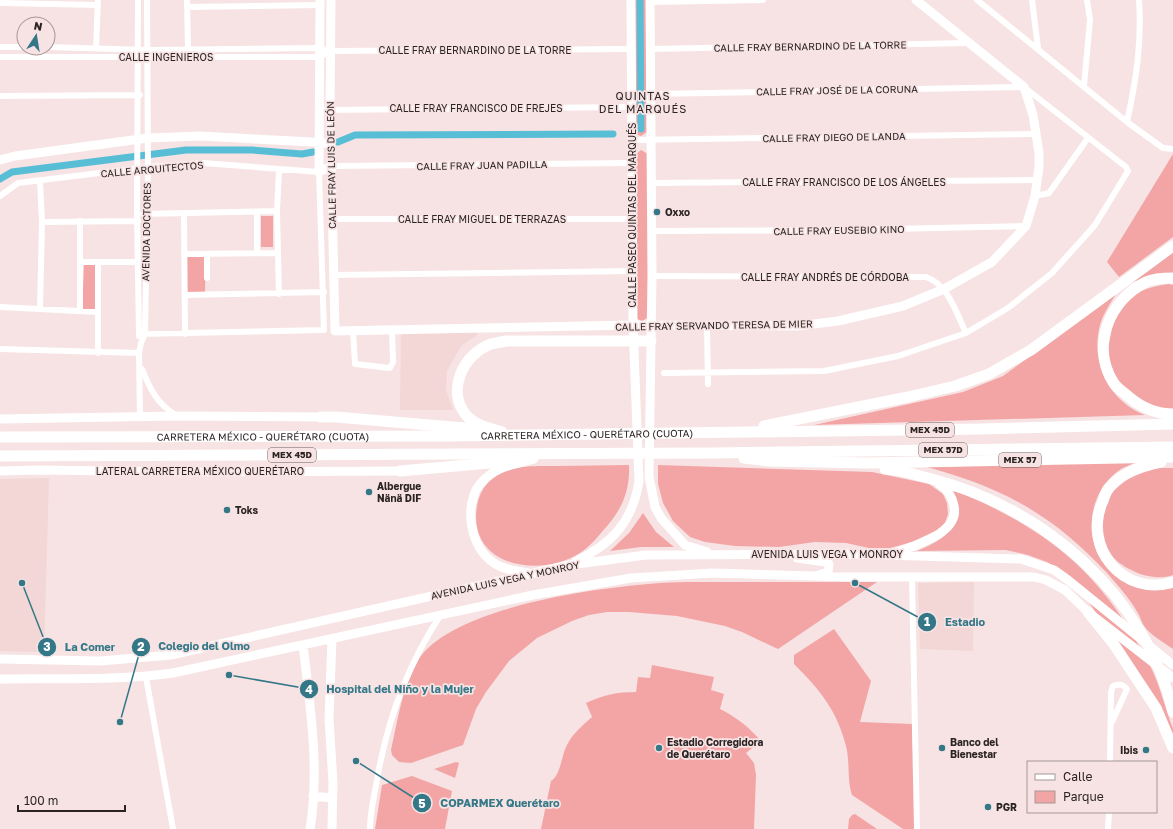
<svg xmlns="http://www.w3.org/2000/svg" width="1173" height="829" viewBox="0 0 1173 829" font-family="'Golos Text',sans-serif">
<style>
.built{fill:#f3d6d6}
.green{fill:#f3a5a5}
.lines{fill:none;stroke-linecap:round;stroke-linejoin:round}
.canal{stroke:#58bed6;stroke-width:7}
.street{stroke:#fff;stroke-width:6}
.secondary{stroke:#fff;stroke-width:9}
.highway{stroke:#fff;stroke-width:11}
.poi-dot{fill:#347888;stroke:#f7e3e3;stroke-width:1.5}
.labels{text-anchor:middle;stroke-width:3.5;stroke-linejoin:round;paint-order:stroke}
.shield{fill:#f7e3e3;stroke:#695d5d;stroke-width:1}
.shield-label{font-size:9px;font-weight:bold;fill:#2c2424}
.street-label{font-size:10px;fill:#2c2424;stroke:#f7e3e3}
.poi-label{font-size:10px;font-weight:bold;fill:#2c2424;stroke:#f7e3e3;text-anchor:start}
.neighbourhood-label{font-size:11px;letter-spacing:1px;fill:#2c2424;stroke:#f7e3e3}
.leader{fill:none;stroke:#347888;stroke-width:1.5}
.callout-dot{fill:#347888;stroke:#f7e3e3;stroke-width:1.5}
.mark-label{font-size:12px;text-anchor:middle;font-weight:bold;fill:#fff}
.callout-label{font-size:11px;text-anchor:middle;font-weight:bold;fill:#347888;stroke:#f7e3e3;stroke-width:3.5;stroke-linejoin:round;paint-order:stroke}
</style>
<rect width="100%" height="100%" fill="#f7e3e3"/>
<path class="built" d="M 477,331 L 477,335 L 461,346 L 447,371 L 446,390 L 453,410 L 400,410 L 401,332 Z
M 49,478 L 44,652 L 0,651 L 0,479 Z
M 974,582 L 973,651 L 920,649 L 918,583 Z"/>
<path class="green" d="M 634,0 L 646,0 L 647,132 L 641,136 L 635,134 Z
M 641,150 L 648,154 L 649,317 L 642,321 L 635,318 L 635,155 Z
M 1173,154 L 1173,237 L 1119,277 L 1107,262 Z
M 261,216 L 273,216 L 273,247 L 261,247 Z
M 1173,252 L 1173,274 L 1158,274 L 1133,282 Z
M 206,255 L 205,292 L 186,293 L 186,256 Z
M 84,265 L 96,265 L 95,311 L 82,311 Z
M 1169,284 L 1173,285 L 1173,409 C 1167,408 1160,409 1155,407 C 1130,399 1111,378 1108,352 C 1108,346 1110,339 1111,333 C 1113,321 1119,307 1129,299 C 1140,289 1155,286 1169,284 Z
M 1116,294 C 1110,304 1103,314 1100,325 C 1090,363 1109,401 1145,415 L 814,425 L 963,392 L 1003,376 Z
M 1138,462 C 1132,464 1126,466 1121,469 C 1099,483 1088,511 1093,536 C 1094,544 1096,553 1101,559 C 1106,565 1126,573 1133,577 C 1149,586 1155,592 1173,588 L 1173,649 C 1165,643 1150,635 1144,626 C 1142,623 1141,619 1139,615 C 1131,600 1119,587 1108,574 C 1053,515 1004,488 927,467 Z
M 629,465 C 630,489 623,507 608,525 C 599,535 591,546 580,553 C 539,579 467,566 477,506 C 480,488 491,476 509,470 C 524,465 541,466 557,466 C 581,466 605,465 629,465 Z
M 658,465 L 872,472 L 929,484 L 943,494 L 947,503 L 948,514 L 945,523 L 937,530 L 912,542 L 890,548 L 869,548 L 846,543 L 815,542 L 779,547 L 735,546 L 705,542 L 690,537 L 673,521 L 663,503 L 658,484 Z
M 1155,468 L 1173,468 L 1173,575 C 1163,579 1150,577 1140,574 C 1131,570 1120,565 1114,558 C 1094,534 1102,489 1132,475 C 1139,472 1147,470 1155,468 Z
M 952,489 C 1033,523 1089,560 1134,637 C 1140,648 1148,660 1153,672 C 1161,690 1166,710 1173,729 L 1173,739 L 1137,672 L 1072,578 L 1047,562 L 1028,555 L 1006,550 L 917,551 C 945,539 971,523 952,489 Z
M 643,513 L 656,532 L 674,547 L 641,547 L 610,551 L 629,533 Z
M 686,582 L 877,582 L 778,649 L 742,632 L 725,626 L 677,616 L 629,612 L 607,612 L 589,615 L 572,621 L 537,638 L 509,661 L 486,692 L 476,709 L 463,745 L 411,763 L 399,762 L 392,755 L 391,750 C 398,720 402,687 418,660 C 454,603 623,583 686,582 Z
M 834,629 L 871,681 L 860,722 L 912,724 L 916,829 L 903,829 L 852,795 C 847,781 850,761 846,746 C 837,710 819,689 794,664 L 794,655 Z
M 652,665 L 714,677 L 711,690 L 724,694 L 720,709 C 736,717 749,727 761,741 L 746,753 L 754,763 L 756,775 L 754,829 L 541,829 L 551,781 C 561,775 561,756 567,745 C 572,734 583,725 592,717 L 586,703 C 603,695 617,692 636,692 L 638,677 L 650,678 Z
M 456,762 L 459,763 L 455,778 L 434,769 Z
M 412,776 L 452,791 L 445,829 L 375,829 L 382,785 Z
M 855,814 L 877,829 L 848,829 L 849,819 L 852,815 Z"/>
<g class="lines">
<path class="canal" d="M 640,0 L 641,129
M 338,142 L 355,135 L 613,134
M 0,179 L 12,172 L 186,150 L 252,150 L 302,154 L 313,152"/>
<path class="street" d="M 138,0 L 137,214 L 139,336
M 187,0 L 188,48
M 977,0 L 1127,122 L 1163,148 L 1173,149
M 1032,0 L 1038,48
M 650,2 L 763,0
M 0,3 L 98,5
M 187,7 L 320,5
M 0,47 L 24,47
M 48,47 L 148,50 L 320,48 L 330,51 L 631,49
M 96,48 L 98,0
M 650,49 L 969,43
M 0,57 L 320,57 L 330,51
M 1084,86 L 1090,20 L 1087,0
M 651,94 L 1024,87 L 1126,167 L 1128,171 L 1095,225 L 1052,273 L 1008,308 L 966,333 L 898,356 L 824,371 L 664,373
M 0,96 L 140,95
M 320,110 L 631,107
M 1127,122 C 1136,81 1142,42 1139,0
M 632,140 L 1035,134
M 331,166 L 632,163
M 40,181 L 42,222 L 40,309
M 651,183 L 1037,180
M 0,196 L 18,183 L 148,167 L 203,163 L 319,172 L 324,330 L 139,334
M 1035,196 L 1049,193 L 1088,138
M 184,213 L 185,334
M 143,214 L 277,211
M 332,219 L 632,219
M 42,222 L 138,221
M 651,231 L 841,230 L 1026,226
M 257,253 L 257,212
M 184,254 L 278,253
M 81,262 L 138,262
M 98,262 L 98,353
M 333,275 L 632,271
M 652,276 L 926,277 C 949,285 956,313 966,333
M 207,278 L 207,254
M 279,294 L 277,211 L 279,170
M 185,295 L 324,292
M 0,307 L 98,312
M 80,311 L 80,221
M 707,327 L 708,384
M 353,330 L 355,364 L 390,368 L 393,362 L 392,330
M 0,349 L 139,353
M 142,369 C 150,389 157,404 176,415
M 140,418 L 139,353 L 141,343 L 145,334 L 148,167 L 147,0
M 912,578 L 917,829
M 146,677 L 173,829
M 1110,762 L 1111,692 L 1113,686 C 1119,684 1123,684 1127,689 L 1112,722
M 370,829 C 370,813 374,796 377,780 C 387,721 407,666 440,616
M 1108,829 L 1109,812"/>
<path class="secondary" d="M 320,0 L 319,172 L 331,166
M 331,0 L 330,109 L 335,331 L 633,325 L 797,326 L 838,321 L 903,306 L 944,289 L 992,262 L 1026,226 L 1035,196 L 1039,167 L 1039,153 L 1033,115 L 1024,87 L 916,0
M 650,0 L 652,276 L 649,477 L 655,507 L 661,518 L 685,545 L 707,552
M 0,160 L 15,156 L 148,138 L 200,136 L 331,143
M 0,419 L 177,416 L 321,417
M 0,471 L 38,470 L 192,472 L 400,471
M 897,552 C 916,545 960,533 954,506 C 952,495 947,489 939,484
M 797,558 L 825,562 L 829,564 L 828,572 L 819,575
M 576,561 C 612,544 633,521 639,481 L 633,325 L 631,0
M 529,573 C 517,571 504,570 494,563 C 473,549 466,518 474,495 C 476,487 485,478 491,474 C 502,465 521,463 534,459
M 332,639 L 329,719 L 333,783 L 332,829
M 303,645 C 310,705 320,769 310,829
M 0,659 L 100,661 L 171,655 L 569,565 L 646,555 L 851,554 L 1021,559 L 1054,570 L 1068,580 L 1173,665
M 0,679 C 58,678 116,681 173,673 L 533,595 L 631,578 L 713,573 L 850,577 L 1034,577 L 1046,580 L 1065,590 L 1088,612 L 1173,678
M 313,796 L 332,798"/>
<g class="highway">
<path d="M 1173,278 C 1165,278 1153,279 1146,282 C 1109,300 1091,346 1113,382 C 1116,388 1124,392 1129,397 C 1142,408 1155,414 1173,414"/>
<path d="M 321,417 L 336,417 L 476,429"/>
<path d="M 764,426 L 908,397 L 955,386 L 989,374 L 1031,350 L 1173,246"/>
<path d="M 502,432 C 490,428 474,425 466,415 C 446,391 463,354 491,344 C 495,343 501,342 506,341 L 651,341"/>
<path id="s1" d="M 0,437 L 449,436 L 982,429 L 1173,424"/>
<path d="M 0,456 L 714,453 L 1173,447"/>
<path d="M 744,458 L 769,461 L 867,463 L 1173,457"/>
<path d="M 1161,462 C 1142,466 1123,472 1110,487 C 1106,490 1105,496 1103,501 C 1081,547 1124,598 1173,582"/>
<path d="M 885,469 C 902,470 916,475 932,479 C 1045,508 1146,596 1173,712"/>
<path d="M 400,471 L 523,460"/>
<path d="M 1088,612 L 1113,643 L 1156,708 L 1173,748"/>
</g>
</g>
<g class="poi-dot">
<circle cx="657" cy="212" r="4"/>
<circle cx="369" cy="492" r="4"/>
<circle cx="227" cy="510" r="4"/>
<circle cx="659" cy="748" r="4"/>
<circle cx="942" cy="748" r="4"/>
<circle cx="1146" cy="750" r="4"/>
<circle cx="988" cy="807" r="4"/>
</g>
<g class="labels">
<g class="shield">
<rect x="906" y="423" width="48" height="14" rx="3"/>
<rect x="919" y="443" width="48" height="14" rx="3"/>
<rect x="268" y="448" width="48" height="14" rx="3"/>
<rect x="999" y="453" width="42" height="14" rx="3"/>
</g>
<g class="shield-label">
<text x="930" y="433">MEX 45D</text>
<text x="943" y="453">MEX 57D</text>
<text x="292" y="458">MEX 45D</text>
<text x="1020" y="463">MEX 57</text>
</g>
<g class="street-label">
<text transform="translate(810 46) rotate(-1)" y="4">CALLE FRAY BERNARDINO DE LA TORRE</text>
<text x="475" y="54">CALLE FRAY BERNARDINO DE LA TORRE</text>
<text x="166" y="61">CALLE INGENIEROS</text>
<text transform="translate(837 90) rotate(-1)" y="4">CALLE FRAY JOSÉ DE LA CORUNA</text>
<text x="476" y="112">CALLE FRAY FRANCISCO DE FREJES</text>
<text transform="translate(834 137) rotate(-1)" y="4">CALLE FRAY DIEGO DE LANDA</text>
<text transform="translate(331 165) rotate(-91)" y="4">CALLE FRAY LUIS DE LEÓN</text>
<text transform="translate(482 165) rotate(-1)" y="4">CALLE FRAY JUAN PADILLA</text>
<text transform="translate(152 169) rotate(-5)" y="4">CALLE ARQUITECTOS</text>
<text x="844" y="186">CALLE FRAY FRANCISCO DE LOS ÁNGELES</text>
<text transform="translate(632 215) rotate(-90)" y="4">CALLE PASEO QUINTAS DEL MARQUÉS</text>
<text x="482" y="223">CALLE FRAY MIGUEL DE TERRAZAS</text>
<text transform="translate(839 230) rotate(-1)" y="4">CALLE FRAY EUSEBIO KINO</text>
<text transform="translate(146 232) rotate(-89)" y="4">AVENIDA DOCTORES</text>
<text x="825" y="281">CALLE FRAY ANDRÉS DE CÓRDOBA</text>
<text transform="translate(714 325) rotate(-1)" y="4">CALLE FRAY SERVANDO TERESA DE MIER</text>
<text dy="4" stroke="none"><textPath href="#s1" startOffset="587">CARRETERA MÉXICO - QUERÉTARO (CUOTA)</textPath></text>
<text dy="4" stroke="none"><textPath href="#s1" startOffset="263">CARRETERA MÉXICO - QUERÉTARO (CUOTA)</textPath></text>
<text x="200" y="475">LATERAL CARRETERA MÉXICO QUERÉTARO</text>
<text x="827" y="558">AVENIDA LUIS VEGA Y MONROY</text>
<text transform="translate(505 580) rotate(-12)" y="4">AVENIDA LUIS VEGA Y MONROY</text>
</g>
<g class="poi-label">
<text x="665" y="216">Oxxo</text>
<text x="377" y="490">Albergue<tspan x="377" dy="12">Nänä DIF</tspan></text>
<text x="235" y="514">Toks</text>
<text x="667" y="746">Estadio Corregidora<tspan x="667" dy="12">de Querétaro</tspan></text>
<text x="950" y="746">Banco del<tspan x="950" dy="12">Bienestar</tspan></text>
<text x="1138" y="754" text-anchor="end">Ibis</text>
<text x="996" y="811">PGR</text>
</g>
<g class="neighbourhood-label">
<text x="643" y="100">QUINTAS<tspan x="643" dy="13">DEL MARQUÉS</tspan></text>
</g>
</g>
<path class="leader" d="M855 583L927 622M120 722L141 647M22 583L47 647M229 675L309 689M356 761L422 803"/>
<g class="callout-dot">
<circle cx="855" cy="583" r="4"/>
<circle cx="120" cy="722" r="4"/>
<circle cx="22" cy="583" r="4"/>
<circle cx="229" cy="675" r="4"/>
<circle cx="356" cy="761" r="4"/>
<circle cx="927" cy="622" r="10"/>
<circle cx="141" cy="647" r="10"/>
<circle cx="47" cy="647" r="10"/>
<circle cx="309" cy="689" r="10"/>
<circle cx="422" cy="803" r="10"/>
</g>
<g class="mark-label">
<text x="927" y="626">1</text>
<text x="141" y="651">2</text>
<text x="47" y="651">3</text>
<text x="309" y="694">4</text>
<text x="422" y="808">5</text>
</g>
<g class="callout-label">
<text x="965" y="626">Estadio</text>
<text x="204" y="650">Colegio del Olmo</text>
<text x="90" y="651">La Comer</text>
<text x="400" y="693">Hospital del Niño y la Mujer</text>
<text x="500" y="807">COPARMEX Querétaro</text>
</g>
<rect x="1027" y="761" width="130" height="52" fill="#f7e3e3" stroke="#a69797"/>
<rect x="1035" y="774" width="20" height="6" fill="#ffffff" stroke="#a69797"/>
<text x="1063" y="781" font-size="12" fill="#2c2424">Calle</text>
<rect x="1035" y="791" width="20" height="12" fill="#f3a5a5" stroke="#a69797"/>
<text x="1063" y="801" font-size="12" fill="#2c2424">Parque</text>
<g transform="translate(36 36) rotate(12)"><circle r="19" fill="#f7e3e3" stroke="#a69797"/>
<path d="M0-3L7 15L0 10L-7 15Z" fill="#347888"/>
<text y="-6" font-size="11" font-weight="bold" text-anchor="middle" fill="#2c2424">N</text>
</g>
<path d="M18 805v6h107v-6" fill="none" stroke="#2c2424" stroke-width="2"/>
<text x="24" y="805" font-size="12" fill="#2c2424" stroke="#f7e3e3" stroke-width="3" paint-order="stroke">100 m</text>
</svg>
